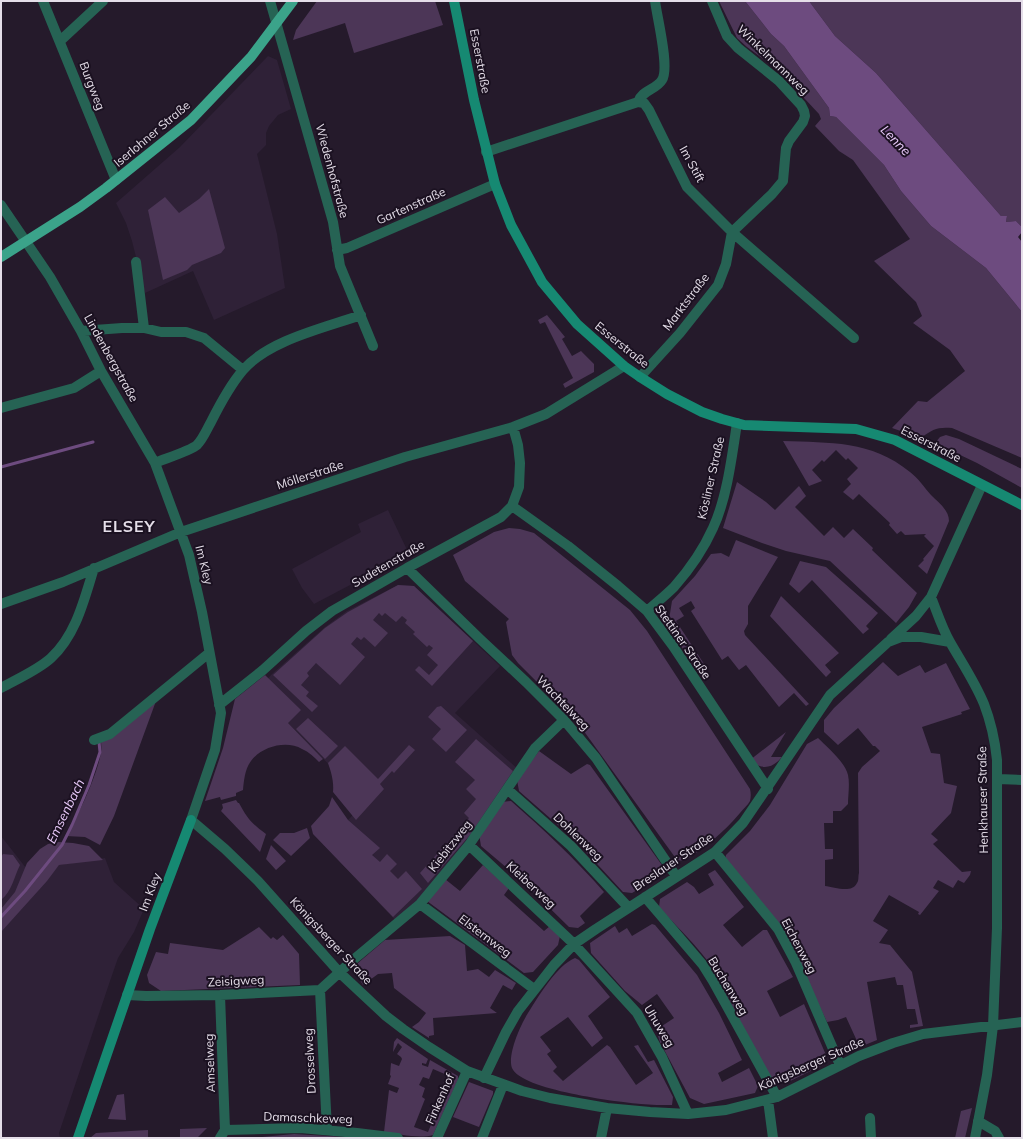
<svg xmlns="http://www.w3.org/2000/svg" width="1023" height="1139" viewBox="0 0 1023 1139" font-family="Mulish,sans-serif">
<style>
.built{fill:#2f2137}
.green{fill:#4c3657;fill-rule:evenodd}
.water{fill:#6d4b7f}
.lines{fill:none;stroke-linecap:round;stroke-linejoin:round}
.stream{stroke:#6d4b7f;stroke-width:3}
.street{stroke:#266354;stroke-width:10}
.secondary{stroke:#168972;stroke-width:10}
.primary{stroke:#3ba38a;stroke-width:10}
.labels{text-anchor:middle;stroke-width:4;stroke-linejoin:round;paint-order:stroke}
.street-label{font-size:12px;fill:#e5dee9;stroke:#1b1121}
.water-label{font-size:13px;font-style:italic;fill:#e9cafa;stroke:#1b1121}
.district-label{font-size:16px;font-weight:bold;letter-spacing:1px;fill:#e5dee9;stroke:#1b1121}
</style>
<rect width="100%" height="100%" fill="#251a2b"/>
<path class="built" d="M 268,56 L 277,60 L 291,109 L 278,115 L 269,126 L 266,133 L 266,145 L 257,154 L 277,234 L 285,288 L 214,320 L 193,271 L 145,293 L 132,241 L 126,223 L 116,203 L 180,147 Z
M 388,510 L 409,554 L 314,604 L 302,588 L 292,569 L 361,532 L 358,524 Z
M 398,585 L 414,586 L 500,666 L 455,713 L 519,770 L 469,845 L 398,923 L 323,844 L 350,818 L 365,801 L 256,691 L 272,674 L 325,627 L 347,611 Z
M 1,836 L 26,868 L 17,893 L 1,914 Z
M 105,858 L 114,882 L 144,909 L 134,932 L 118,958 L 110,981 L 59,1133 L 60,1138 L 1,1138 L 1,926 L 59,865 Z"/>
<path class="green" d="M 317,1 L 435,1 L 443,25 L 354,53 L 345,23 L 293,40 L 296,30 Z
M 719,1 L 745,1 L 771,34 L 784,46 L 829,108 L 830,116 L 836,117 L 884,165 L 901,191 L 931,226 L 986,268 L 1022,312 L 1022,458 L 952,428 C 937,427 933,429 921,438 L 892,428 L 918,401 L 927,402 L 965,371 L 950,350 L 913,323 L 922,316 L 916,302 L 874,261 L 910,239 L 853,160 L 839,151 L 815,126 L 821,119 L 819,114 L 777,69 L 747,47 L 737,38 Z
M 809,1 L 1022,1 L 1022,227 L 1016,221 L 1006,222 L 1007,216 L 1001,216 L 876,73 L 835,36 Z
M 209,189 L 225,248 L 221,253 L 192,265 L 187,270 L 163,280 L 148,210 L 165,197 L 179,213 L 199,199 Z
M 547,315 L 565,337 L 562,339 L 572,356 L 581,351 L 594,364 L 594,372 L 565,388 L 563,384 L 573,378 L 545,322 L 540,324 L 538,320 Z
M 946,435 L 959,439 L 1022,469 L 1022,488 L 977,463 L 935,443 L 940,437 Z
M 783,441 C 830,443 871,440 910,472 C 918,478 924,487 931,495 C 938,502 949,510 949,521 L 927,574 L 918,566 L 924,560 L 923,559 L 934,546 L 924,536 L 926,534 L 905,535 L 901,531 L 897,534 L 889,525 L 890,523 L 859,494 L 853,500 L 843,492 L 851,484 L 847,479 L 858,468 L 848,458 L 846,460 L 836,450 L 824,462 L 822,460 L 812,470 L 822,481 L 809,486 Z
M 737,482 L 766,502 L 775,510 L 799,486 L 806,496 L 795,507 L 824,536 L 833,527 L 844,538 L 853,529 L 873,548 L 872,550 L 917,593 L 909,607 L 896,623 L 830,561 L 786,551 L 762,543 L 723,528 Z
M 509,528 L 520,529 L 534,533 L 630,610 L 647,631 L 750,789 C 751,793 751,797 750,801 C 748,805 743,809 740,813 C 724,832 705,848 684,861 L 677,860 L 578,723 L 518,663 L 512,655 L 506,622 L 509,619 L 465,581 L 453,555 L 494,532 Z
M 736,540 L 778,557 L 748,606 L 748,624 L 744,631 L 745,635 L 809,704 L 806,706 L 794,693 L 779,707 L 746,665 L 739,670 L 728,656 L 722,660 L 691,611 L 695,608 L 691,601 L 679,608 L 684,616 L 676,621 L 706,667 L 698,672 L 668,626 L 672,601 L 695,576 L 711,554 L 721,553 L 729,557 Z
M 800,561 L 826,567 L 878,613 L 866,626 L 869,629 L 863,634 L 812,580 L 799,593 L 789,584 Z
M 398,585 L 414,586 L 473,641 L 432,686 L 415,670 L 419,666 L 429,675 L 438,665 L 427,655 L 433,648 L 429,645 L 427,647 L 413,634 L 415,632 L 405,623 L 407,620 L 402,616 L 396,622 L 385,613 L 382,616 L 379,613 L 373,620 L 388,633 L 375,647 L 364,637 L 361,640 L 357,637 L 351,644 L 365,657 L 340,685 L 316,663 L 307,673 L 309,676 L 301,685 L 309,692 L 306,696 L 318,706 L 312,712 L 273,675 L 325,628 L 348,612 Z
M 781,596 L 839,653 L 825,665 L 831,672 L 826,677 L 770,616 Z
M 883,662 L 898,676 L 920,665 L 925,673 L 946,663 L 970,709 L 961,712 L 962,714 L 922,727 L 931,753 L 940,754 L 944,783 L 957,786 L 951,813 L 931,834 L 938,840 L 933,844 L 962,872 L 971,871 L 970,875 L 964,883 L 958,880 L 953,888 L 938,880 L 933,888 L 939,891 L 920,915 L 918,914 L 919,912 L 889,895 L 873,921 L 888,930 L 879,943 L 890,945 L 912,972 L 923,1026 L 910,1028 L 910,1025 L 918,1024 L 915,1009 L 907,1009 L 903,985 L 897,985 L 895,977 L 867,982 L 877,1040 L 850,1051 L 840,1049 L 857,1041 L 846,1017 L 838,1020 L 827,1022 L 783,930 L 725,860 L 726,855 L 750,831 L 770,805 L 807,744 L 818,738 C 827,747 845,762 848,775 C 850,784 848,795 848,804 L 841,811 L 833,811 L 833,823 L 824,823 L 825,849 L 833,849 L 833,859 L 825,860 L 825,886 C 834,887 852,894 857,883 C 859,881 858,876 859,873 L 858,773 L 862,767 L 880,751 L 875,746 L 873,746 L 858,728 L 838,745 L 824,732 L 824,720 L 834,708 Z
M 265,675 L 301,710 L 288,723 L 323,759 L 319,762 C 314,757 309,752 302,749 C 287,740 262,746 251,761 C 245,769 244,780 243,790 L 236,793 L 236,796 L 221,800 L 220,797 L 205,801 L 223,748 L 235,699 Z
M 156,701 L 114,816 L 100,845 L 85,837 L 66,836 C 79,814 96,778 101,753 C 102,750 101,745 101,741 Z
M 441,706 L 467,730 L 446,752 L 432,739 L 441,729 L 428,717 L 437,707 Z
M 308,718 L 338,746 L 325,759 L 296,729 Z
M 786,732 L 771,757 L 782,757 C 773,768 762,771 750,760 Z
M 476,739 L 513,771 L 470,835 L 428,883 L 420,873 L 469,818 L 464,813 L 476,799 L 466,789 L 475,780 L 455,762 Z
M 409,745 L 415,750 L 394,773 L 392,771 L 380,784 L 384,789 L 356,820 L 333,792 C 334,781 331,772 328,763 L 345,746 L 378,779 Z
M 539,751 L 571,774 L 587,764 L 590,765 L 664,868 L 663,875 L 632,893 L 623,892 L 574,839 L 519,791 L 517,780 Z
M 332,797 L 348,820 L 380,848 L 372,855 L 380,862 L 387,854 L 397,864 L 390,871 L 398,879 L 406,871 L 422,889 L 393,917 L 313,834 L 311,826 L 329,806 Z
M 236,800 L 238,803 L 239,803 C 247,818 252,824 266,834 L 260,852 L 221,811 L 223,808 L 222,804 Z
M 511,801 C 544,830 575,859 604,892 L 580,916 L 585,923 L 578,928 L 569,927 L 520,879 L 481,846 L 479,834 L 502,802 Z
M 307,828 L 310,838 L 291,856 L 273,840 L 280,833 L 294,833 Z
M 58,842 L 73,843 L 89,846 L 103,860 L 59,865 L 47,881 L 1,932 L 1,909 L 15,892 L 27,863 L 40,849 L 48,844 Z
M 271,845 L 286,861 L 276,870 L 266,859 Z
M 3,854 L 13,855 L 20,865 C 14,877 12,891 1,900 L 1,857 Z
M 483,865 L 509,888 L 504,895 L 544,931 L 550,926 L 560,936 L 558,945 L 533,972 L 524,973 L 427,901 L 445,879 L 460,891 Z
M 715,870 L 744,907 L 723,925 L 742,947 L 763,930 L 767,930 L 793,977 L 767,991 L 780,1017 L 804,1004 L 826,1055 L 823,1065 L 786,1083 L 778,1083 L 771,1080 L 727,996 C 715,961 683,934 659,907 L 660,899 L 687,882 L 694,887 L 699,894 L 714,885 L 708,874 Z
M 652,924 L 655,925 L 697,975 L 719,1013 L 742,1060 L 718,1073 L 722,1082 L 749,1068 L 758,1086 L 755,1093 L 704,1104 L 690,1098 L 660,1042 L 656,1030 L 674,1018 L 657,994 L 642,1005 L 625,991 L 591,953 L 590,943 L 615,926 L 619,933 L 627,928 L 632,936 Z
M 259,927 L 271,939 L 273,937 L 277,940 L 283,935 L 299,954 L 300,985 L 161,991 L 149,983 L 147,975 L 156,952 L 168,954 L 170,943 L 223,950 Z
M 450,936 L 465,945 L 467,971 L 478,969 L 489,977 L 495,970 L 516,983 L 512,990 L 503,985 L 490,1008 L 497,1013 L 433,1018 L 434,1035 L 429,1036 L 429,1038 L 412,1027 L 419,1022 L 426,1013 L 394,988 L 392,973 L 378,974 L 363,985 L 358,977 L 356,970 L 358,963 L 385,940 Z
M 575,958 L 579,960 L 610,997 L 588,1016 L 603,1038 L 592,1047 L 568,1017 L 540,1037 L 551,1051 L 547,1054 L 557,1067 L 553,1071 L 563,1081 L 607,1045 L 610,1047 L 636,1085 L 653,1073 L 634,1046 L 638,1045 L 648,1062 L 654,1060 L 673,1097 L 672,1105 C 662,1105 651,1105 641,1104 C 618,1102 521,1090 512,1068 C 507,1055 521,1024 528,1013 C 539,996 556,966 575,958 Z
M 397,1038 L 428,1059 L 426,1064 L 422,1063 L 422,1065 L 428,1067 L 430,1060 L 458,1076 L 458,1080 L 433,1135 C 420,1139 398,1134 384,1132 L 389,1090 L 397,1093 L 399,1088 L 388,1084 L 391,1076 L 390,1075 L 391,1063 L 399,1066 L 402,1059 L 401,1057 L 397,1054 L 402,1047 L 398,1043 L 393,1052 L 394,1042 ZM 433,1069 L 447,1075 L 435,1103 L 439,1105 L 428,1132 L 414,1127 L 425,1099 L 422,1097 L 425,1088 L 419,1085 L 423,1077 L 429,1079 Z
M 469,1082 L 493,1091 L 493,1094 L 479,1127 L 453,1117 Z
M 124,1094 L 126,1120 L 108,1119 L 117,1095 Z
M 972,1108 L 965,1138 L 955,1138 L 961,1111 Z
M 207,1128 L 197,1138 L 180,1138 L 180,1129 Z
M 148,1130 L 148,1138 L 90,1138 L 96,1133 Z
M 294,1134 L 361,1138 L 251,1138 Z"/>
<path class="water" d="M 745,1 L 809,1 L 835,36 L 876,73 L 1001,216 L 1007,216 L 1006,222 L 1016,221 L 1022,227 L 1022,232 L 1018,237 L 1022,242 L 1022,312 L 986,268 L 931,226 L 901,191 L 884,165 L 836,117 L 830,116 L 829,108 L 784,46 L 771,34 Z"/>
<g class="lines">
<path class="stream" d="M 1,467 L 93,442
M 1,917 L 25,891 L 62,845 L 72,825 L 89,785 L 100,752 L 99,742"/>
<path class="street" d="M 43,1 L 116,180
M 270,1 L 333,222 L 340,266 L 373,346
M 60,41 L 103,1
M 638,102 C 642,90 656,90 662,80 C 670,68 657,17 655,1
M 486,152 L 638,102 L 644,103 L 649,110 L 687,187 L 732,232 L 854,338
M 1,205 L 50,277 L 81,331 L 101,371 L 155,463 L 189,555 L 202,612 L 221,713 L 215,750 L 191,820 L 225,849 L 258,881 L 340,973 L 386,1016 L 403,1029 L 429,1047 L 467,1071 L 522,1091 L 550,1098 L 607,1108 L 650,1112 L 688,1114 L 726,1110 L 777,1097 L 859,1056 L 893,1043 L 923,1034 L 1022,1022
M 337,250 L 347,248 L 495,184
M 136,262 L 144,328
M 81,331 L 122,328 L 144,328 L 161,332 L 186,332 L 204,338 L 243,370
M 640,377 L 680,333 L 718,285 L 726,264 L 732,232 L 772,194 L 783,181 L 786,148 L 789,141 L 803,122 L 805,116 L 804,111 L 801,105 L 779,81 L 738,48 L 727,36 L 712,1
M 1,408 L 74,388 L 101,371
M 155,463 C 164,459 190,451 197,445 C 203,439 207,429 211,422 C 219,406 232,383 243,370 C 269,340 324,328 361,315
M 512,506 L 568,546 L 618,586 L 647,611 L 673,646 L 768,789
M 407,568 L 480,639 L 526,682 L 564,720 L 596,758 L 676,876
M 1,604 L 63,582 L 181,532 L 405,457 L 513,427 L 546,414 L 624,366
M 647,611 C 656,603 666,595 674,587 C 689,570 704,548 713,528 C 727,498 732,456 737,423
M 891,639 L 916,616 L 931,597
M 1,688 C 17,679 38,670 51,658 C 76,635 84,600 94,568
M 219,705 L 263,670 L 306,631 L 332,611 L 407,568 L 501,517 L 512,506 L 519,487 L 520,463 L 518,445 L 513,427
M 94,740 L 110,734 L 209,653
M 998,779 L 1022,780
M 507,789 L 571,846 L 628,907
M 469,845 L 574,944 L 637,1013 L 662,1057 L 688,1114
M 715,852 L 778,929 L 796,963 L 840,1065
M 645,897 L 703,965 L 713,981 L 777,1097
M 420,904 L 534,989
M 320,990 L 327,1130
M 127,995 L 146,996 L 220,995 L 320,990 L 353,960 L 420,904 L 469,845 L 535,748 L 564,720
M 220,995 L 225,1130
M 484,1078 L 506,1032 L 518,1011 L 554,965 L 574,944 L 596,929 L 715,852 L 743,823 L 830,695 L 888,642 L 901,637 L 921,637 L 950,642
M 768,1100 L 773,1138
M 870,1118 L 871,1138
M 978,1121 L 995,1131 L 999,1138
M 220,1138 L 225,1130 L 300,1128 L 357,1133 L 398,1138
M 437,1138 L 467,1071
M 482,1138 L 503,1085
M 601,1138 L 607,1108
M 975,1138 L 987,1075 L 993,1026 L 997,928 L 997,760 C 995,741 991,722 984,704 C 975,682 962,663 950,642 C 942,628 937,612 931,597 L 982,485"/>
<path class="secondary" d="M 454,1 L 474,100 L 495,184 L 511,225 L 542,282 L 577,324 L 624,366 L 640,377 L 667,394 L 702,412 L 722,419 L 744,425 L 856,429 L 895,440 L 1022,505
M 78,1138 L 150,929 L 191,820"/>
<path class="primary" d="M 1,257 L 80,207 L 106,188 L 191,120 L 251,57 L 293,1"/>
</g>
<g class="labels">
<g class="street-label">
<text transform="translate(773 60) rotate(44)" y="4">Winkelmannweg</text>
<text transform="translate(480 61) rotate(79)" y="4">Esserstraße</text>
<text transform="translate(92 86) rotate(69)" y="4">Burgweg</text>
<text transform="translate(152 134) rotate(-40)" y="4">Iserlohner Straße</text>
<text transform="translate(692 164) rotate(61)" y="4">Im Stift</text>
<text transform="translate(332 171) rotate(75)" y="4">Wiedenhofstraße</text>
<text transform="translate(411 206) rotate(-24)" y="4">Gartenstraße</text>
<text transform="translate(686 302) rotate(-53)" y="4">Marktstraße</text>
<text transform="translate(622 345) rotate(39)" y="4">Esserstraße</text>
<text transform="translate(111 358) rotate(61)" y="4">Lindenbergstraße</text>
<text transform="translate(931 444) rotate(27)" y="4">Esserstraße</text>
<text transform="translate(310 475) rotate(-18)" y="4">Möllerstraße</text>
<text transform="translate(711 478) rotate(-77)" y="4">Kösliner Straße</text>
<text transform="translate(388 564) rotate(-30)" y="4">Sudetenstraße</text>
<text transform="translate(204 565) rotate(76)" y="4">Im Kley</text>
<text transform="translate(683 642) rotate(55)" y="4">Stettiner Straße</text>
<text transform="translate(563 703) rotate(46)" y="4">Wachtelweg</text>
<text transform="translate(983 800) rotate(-91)" y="4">Henkhauser Straße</text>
<text transform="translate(578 837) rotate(44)" y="4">Dohlenweg</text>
<text transform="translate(450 846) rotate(-52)" y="4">Kiebitzweg</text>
<text transform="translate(673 862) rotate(-34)" y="4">Breslauer Straße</text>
<text transform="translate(531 885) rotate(43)" y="4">Kleiberweg</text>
<text transform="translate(150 892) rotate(-69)" y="4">Im Kley</text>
<text transform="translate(485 936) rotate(37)" y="4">Elsternweg</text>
<text transform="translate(331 941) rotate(47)" y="4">Königsberger Straße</text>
<text transform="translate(799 946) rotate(62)" y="4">Eichenweg</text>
<text transform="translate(236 981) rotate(-3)" y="4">Zeisigweg</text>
<text transform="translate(728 986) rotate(59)" y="4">Buchenweg</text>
<text transform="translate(659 1026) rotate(59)" y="4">Uhuweg</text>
<text transform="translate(310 1061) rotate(-93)" y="4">Drosselweg</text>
<text transform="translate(210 1063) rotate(-92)" y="4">Amselweg</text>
<text transform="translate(811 1064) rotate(-24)" y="4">Königsberger Straße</text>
<text transform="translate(440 1099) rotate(-66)" y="4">Finkenhof</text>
<text transform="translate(308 1118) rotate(2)" y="4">Damaschkeweg</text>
</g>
<g class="water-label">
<text transform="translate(896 140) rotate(46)" y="5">Lenne</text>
<text transform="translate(65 811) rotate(-64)" y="5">Emsenbach</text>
</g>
<g class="district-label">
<text x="129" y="532">ELSEY</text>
</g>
</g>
<rect width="1023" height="1139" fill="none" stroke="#e5dee9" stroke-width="4"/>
</svg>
